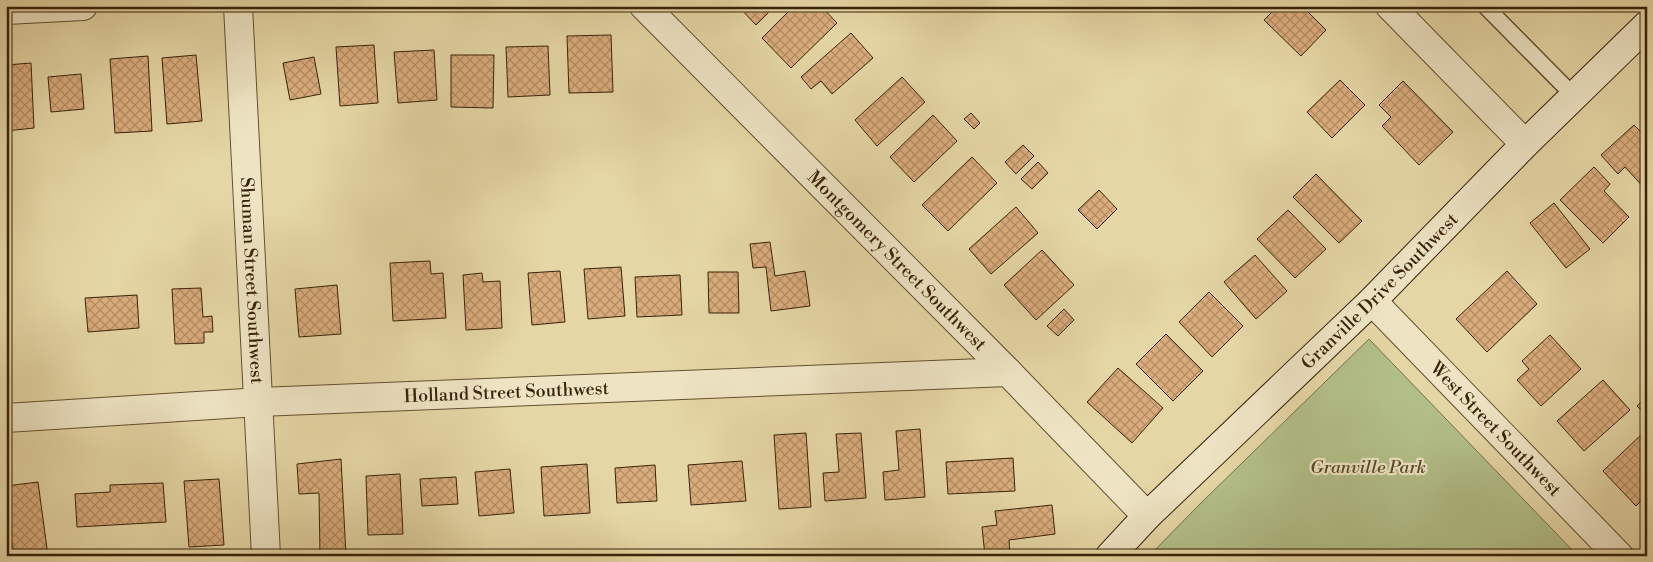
<svg xmlns="http://www.w3.org/2000/svg" width="1653" height="562" viewBox="0 0 1653 562" font-family="'Libre Bodoni',serif">
<style>
.green{fill:#b2be88;stroke:#767048}
.building{fill:url(#building-cross-hatch);stroke:#392308}
.lines{fill:none;stroke-linecap:round;stroke-linejoin:round}
.lane-casing{stroke:#64502f;stroke-width:18}
.street-casing{stroke:#64502f;stroke-width:30}
.secondary-casing{stroke:#392308;stroke-width:30}
.lane{stroke:#eee4c4;stroke-width:15}
.street{stroke:#eee4c4;stroke-width:28}
.secondary{stroke:#eee4c4;stroke-width:28}
.labels{text-anchor:middle;stroke-width:4.5;stroke-linejoin:round;paint-order:stroke}
.street-label{font-size:18px;fill:#392308;stroke:#eee4c4}
.park-label{font-size:18px;font-style:italic;fill:#574a28;stroke:#eee4c4}
</style>
<defs>
<pattern id="building-cross-hatch" width="8" height="8" patternUnits="userSpaceOnUse" patternTransform="scale(1.25)"><rect width="8" height="8" fill="#daac7c"/><path d="M0 0l8 8M0 8l8-8" fill="none" stroke="#b28c64"/></pattern>
</defs>
<rect width="100%" height="100%" fill="#e5d6a5"/>
<filter id="stains"><feTurbulence type="fractalNoise" baseFrequency=".004" numOctaves="4"/><feColorMatrix values="0 0 0 0 .2 0 0 0 0 .09 0 0 0 0 .02 0 0 0 .5 -.17"/></filter>
<radialGradient id="worn" r=".72"><stop offset=".6" stop-color="#630" stop-opacity="0"/><stop offset="1" stop-color="#630" stop-opacity=".3"/></radialGradient>
<path class="green" d="M 1369,339 L 1578,556 L 1149,556 L 1200,504 Z"/>
<path class="building" d="M 738,6 L 775,6 L 756,25 Z
M 794,6 L 821,6 L 837,23 L 791,68 L 762,38 Z
M 1278,6 L 1302,6 L 1326,30 L 1301,56 L 1264,20 Z
M 851,33 L 873,58 L 832,94 L 821,81 L 811,89 L 801,77 Z
M 611,35 L 613,92 L 569,93 L 567,36 Z
M 374,45 L 378,103 L 340,106 L 336,47 Z
M 548,46 L 550,95 L 508,97 L 506,47 Z
M 434,50 L 437,100 L 398,103 L 394,52 Z
M 196,55 L 202,121 L 167,124 L 162,58 Z
M 451,55 L 494,55 L 493,108 L 451,107 Z
M 148,56 L 152,131 L 115,133 L 110,59 Z
M 314,57 L 321,94 L 290,100 L 283,63 Z
M 31,63 L 34,128 L 6,131 L 6,65 Z
M 81,74 L 84,109 L 51,112 L 48,77 Z
M 902,77 L 925,102 L 877,146 L 855,120 Z
M 1340,80 L 1365,105 L 1332,138 L 1307,112 Z
M 1403,81 L 1453,132 L 1419,165 L 1382,126 L 1391,117 L 1379,105 Z
M 971,113 L 980,123 L 974,129 L 964,119 Z
M 933,115 L 957,141 L 914,182 L 890,157 Z
M 1634,125 L 1647,138 L 1647,191 L 1625,167 L 1618,174 L 1601,155 Z
M 1023,145 L 1034,156 L 1016,174 L 1005,162 Z
M 972,157 L 997,183 L 948,231 L 922,205 Z
M 1038,162 L 1048,173 L 1032,189 L 1021,179 Z
M 1594,167 L 1610,184 L 1604,191 L 1629,217 L 1603,243 L 1560,200 Z
M 1316,174 L 1362,221 L 1339,243 L 1293,197 Z
M 1099,190 L 1117,209 L 1097,229 L 1078,210 Z
M 1554,203 L 1590,249 L 1566,268 L 1530,223 Z
M 1016,207 L 1038,233 L 991,274 L 969,249 Z
M 1288,210 L 1326,249 L 1295,278 L 1257,239 Z
M 770,242 L 775,276 L 805,271 L 810,306 L 771,311 L 766,267 L 753,268 L 750,244 Z
M 1042,250 L 1074,285 L 1036,320 L 1004,285 Z
M 1255,255 L 1287,291 L 1256,319 L 1224,282 Z
M 430,261 L 431,274 L 443,273 L 446,318 L 393,321 L 390,263 Z
M 621,267 L 625,316 L 588,319 L 584,269 Z
M 560,271 L 565,322 L 532,325 L 528,273 Z
M 1507,271 L 1537,304 L 1487,352 L 1456,319 Z
M 708,272 L 738,272 L 739,313 L 709,313 Z
M 482,273 L 483,282 L 500,281 L 502,328 L 466,330 L 463,275 Z
M 680,275 L 682,315 L 637,317 L 635,277 Z
M 337,285 L 341,334 L 299,337 L 295,289 Z
M 201,288 L 203,317 L 212,316 L 213,332 L 204,332 L 204,343 L 175,344 L 172,289 Z
M 1209,292 L 1243,326 L 1212,357 L 1179,322 Z
M 137,295 L 139,328 L 88,332 L 85,298 Z
M 1064,309 L 1074,320 L 1058,336 L 1047,326 Z
M 1166,334 L 1203,371 L 1173,401 L 1136,364 Z
M 1550,335 L 1581,369 L 1541,406 L 1517,380 L 1529,369 L 1522,361 Z
M 1118,368 L 1163,408 L 1132,443 L 1087,402 Z
M 1603,380 L 1630,410 L 1584,451 L 1557,421 Z
M 1647,397 L 1647,416 L 1637,406 Z
M 920,429 L 925,497 L 885,500 L 883,472 L 899,470 L 896,431 Z
M 806,433 L 811,507 L 779,509 L 774,435 Z
M 861,433 L 866,498 L 825,501 L 823,473 L 839,472 L 836,434 Z
M 1642,434 L 1647,439 L 1647,495 L 1636,506 L 1603,471 Z
M 1013,458 L 1015,491 L 948,494 L 946,462 Z
M 341,459 L 346,556 L 320,556 L 319,493 L 299,494 L 297,464 Z
M 742,461 L 746,501 L 691,505 L 688,465 Z
M 587,464 L 590,513 L 544,516 L 541,467 Z
M 655,465 L 657,501 L 617,503 L 615,468 Z
M 510,469 L 514,513 L 479,516 L 475,472 Z
M 400,474 L 403,534 L 368,535 L 366,476 Z
M 456,477 L 458,504 L 422,506 L 420,479 Z
M 219,479 L 224,545 L 189,547 L 184,481 Z
M 38,482 L 48,556 L 14,556 L 6,499 L 6,486 Z
M 163,483 L 166,522 L 77,527 L 75,494 L 110,492 L 110,485 Z
M 1052,505 L 1055,534 L 1009,540 L 1010,555 L 985,556 L 982,527 L 997,525 L 995,511 Z"/>
<g class="lines">
<g class="lane-casing">
<path id="lane" d="M 1485,6 L 1574,96"/>
</g>
<g class="street-casing">
<g id="street">
<path id="s1" d="M 238,6 L 266,556"/>
<path id="s2" d="M 644,6 L 1008,372 L 1147,516"/>
<path d="M 1390,6 L 1525,144"/>
<path d="M 6,10 L 83,6"/>
<path id="s3" d="M 1372,301 L 1619,556"/>
<path id="s4" d="M 6,418 L 259,402 L 1008,372"/>
</g>
</g>
<g class="secondary-casing">
<g id="secondary">
<path id="s5" d="M 1110,556 L 1147,516 L 1372,301 L 1525,144 L 1647,25"/>
</g>
</g>
<use href="#lane" class="lane"/>
<use href="#street" class="street"/>
<use href="#secondary" class="secondary"/>
</g>
<g class="labels">
<g class="street-label">
<text dy="6" stroke="none"><textPath href="#s2" startOffset="359">Montgomery Street Southwest</textPath></text>
<text dy="6" stroke="none"><textPath href="#s1" startOffset="275">Shuman Street Southwest</textPath></text>
<text dy="6" stroke="none"><textPath href="#s5" startOffset="378">Granville Drive Southwest</textPath></text>
<text dy="6" stroke="none"><textPath href="#s4" startOffset="501">Holland Street Southwest</textPath></text>
<text dy="6" stroke="none"><textPath href="#s3" startOffset="178">West Street Southwest</textPath></text>
</g>
<g class="park-label">
<text x="1368" y="473">Granville Park</text>
</g>
</g>
<rect width="1653" height="562" fill="none" stroke="#e5d6a5" stroke-width="25"/>
<rect x="8" y="8" width="1638" height="547" fill="none" stroke="#392308" stroke-width="2.5"/>
<rect x="12" y="12" width="1628" height="537" fill="none" stroke="#392308"/>
<rect width="100%" height="100%" filter="url(#stains)"/>
<rect width="100%" height="100%" fill="url(#worn)"/>
</svg>
